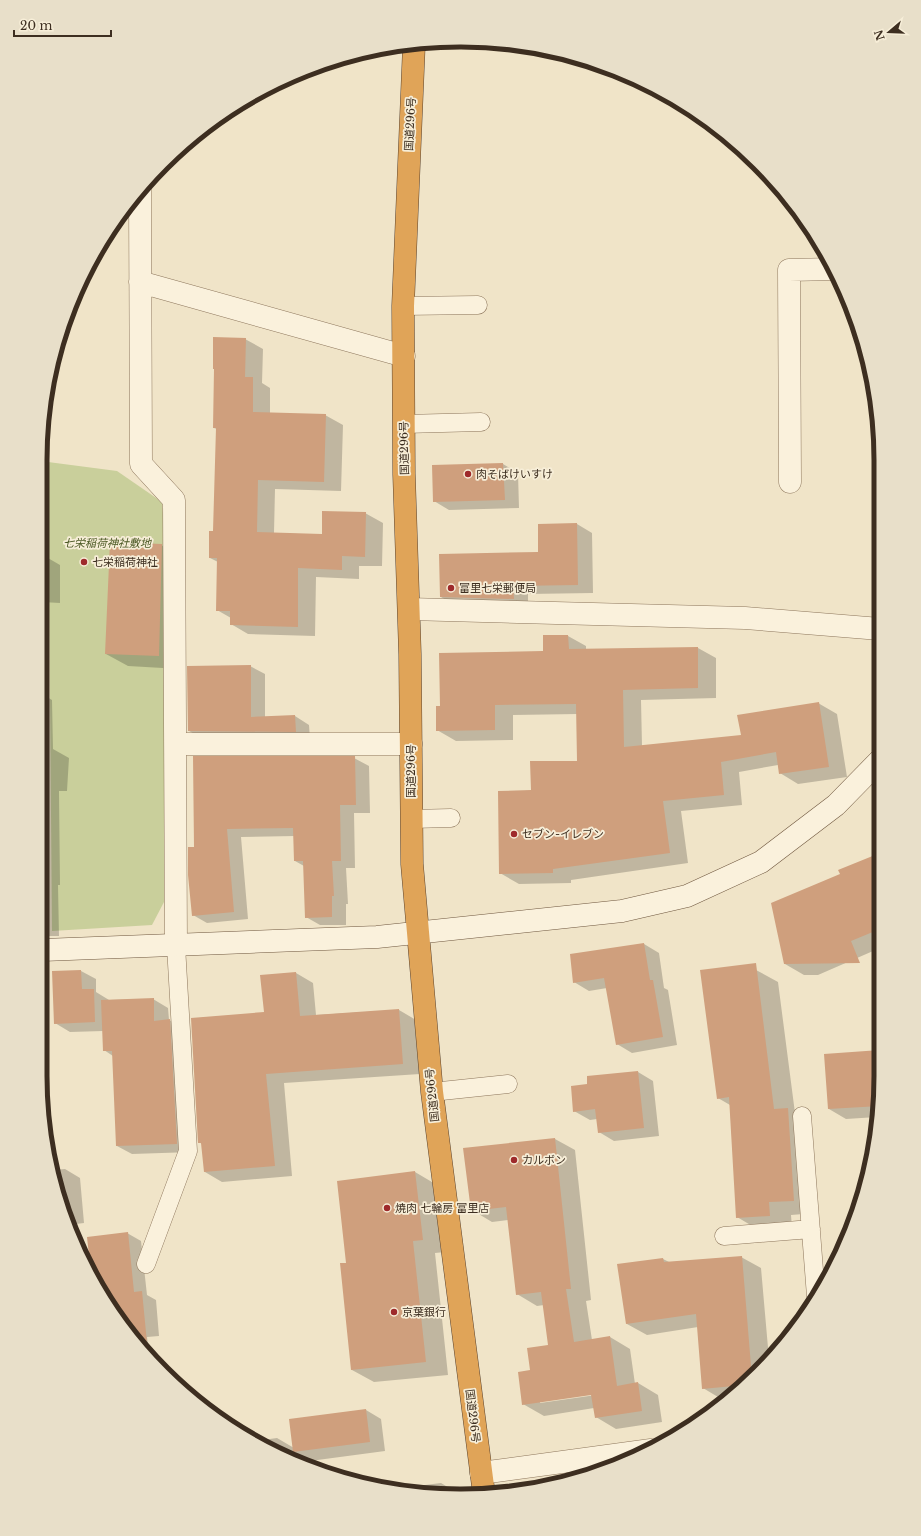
<svg xmlns="http://www.w3.org/2000/svg" width="921" height="1536" viewBox="0 0 921 1536" font-family="'Libre Baskerville','Noto Sans JP',serif">
<style>
.green{fill:#c9cf9b}
.shadow{fill:#0003;fill-rule:evenodd}
.building{fill:#cf9f7d}
.lines{fill:none;stroke-linecap:round;stroke-linejoin:round}
.lane-casing{stroke:#8d765c;stroke-width:19}
.street-casing{stroke:#8d765c;stroke-width:23}
.secondary-casing{stroke:#6f573f;stroke-width:23}
.highway-casing{stroke:#5b4430;stroke-width:23}
.lane{stroke:#faf1dc;stroke-width:18}
.street{stroke:#faf1dc;stroke-width:22}
.secondary{stroke:#faf1dc;stroke-width:22}
.highway{stroke:#e0a458;stroke-width:22}
.poi-dot{fill:#9e2a2b;stroke:#f7eed8;stroke-width:1.5}
.labels{text-anchor:middle;stroke-width:3.5;stroke-linejoin:round;paint-order:stroke}
.street-label{font-size:11px;fill:#3d2e20;stroke:#f7eed8}
.poi-label{font-size:11px;fill:#3d2e20;stroke:#f7eed8;text-anchor:start}
.park-label{font-size:11px;font-style:italic;fill:#4d5a26;stroke:#f7eed8}
.rim{fill:none;stroke:#3d2e20;stroke-width:5}
</style>
<rect width="100%" height="100%" fill="#f0e4c8"/>
<path class="green" d="M 48,462 L 117,471 L 162,502 L 165,540 L 164,902 L 152,925 L 52,931 Z"/>
<path class="shadow" d="M 245,339 L 263,349 L 262,383 L 270,388 L 270,414 L 325,415 L 343,425 L 341,491 L 275,489 L 274,533 L 323,535 L 365,513 L 383,523 L 382,566 L 359,566 L 359,579 L 316,577 L 315,636 L 248,634 L 231,624 L 231,618 L 217,610 L 218,562 L 210,558 L 214,532 L 217,429 L 214,428 Z
M 503,464 L 518,473 L 519,508 L 449,510 L 434,501 L 433,466 Z
M 577,524 L 592,533 L 593,593 L 528,594 L 528,607 L 456,606 L 441,597 L 539,553 Z
M 161,545 L 183,557 L 180,669 L 128,666 L 106,654 Z
M 41,554 L 60,565 L 60,603 L 42,602 Z
M 568,636 L 586,646 L 586,650 L 698,648 L 716,658 L 716,698 L 641,700 L 642,746 L 742,736 L 818,703 L 837,714 L 847,777 L 798,784 L 780,773 L 778,765 L 739,772 L 742,805 L 681,811 L 688,863 L 571,880 L 571,883 L 519,884 L 500,873 L 532,791 L 578,762 L 578,714 L 513,715 L 513,740 L 456,741 L 437,730 L 441,707 L 544,652 Z
M 250,666 L 265,674 L 265,717 L 295,716 L 309,725 L 310,739 L 204,739 L 189,731 Z
M 42,694 L 52,700 L 53,749 L 69,758 L 67,791 L 59,791 L 60,885 L 58,885 L 59,936 L 43,936 Z
M 194,758 L 354,758 L 369,766 L 370,813 L 354,813 L 355,868 L 346,868 L 348,904 L 346,904 L 346,925 L 320,925 L 306,917 L 304,866 L 295,861 L 295,836 L 241,837 L 248,919 L 207,923 L 193,915 L 195,848 Z
M 879,854 L 880,948 L 818,975 L 804,975 L 785,964 L 841,874 Z
M 644,944 L 659,953 L 664,988 L 668,990 L 677,1045 L 632,1053 L 617,1044 L 607,988 L 589,991 L 574,982 Z
M 756,970 L 778,982 L 795,1113 L 816,1213 L 791,1215 L 792,1228 L 759,1230 L 737,1217 L 730,1105 L 718,1098 Z
M 81,971 L 96,979 L 96,992 L 109,1000 L 153,999 L 168,1008 L 169,1020 L 185,1029 L 192,1152 L 132,1154 L 117,1146 L 113,1056 L 104,1050 L 103,1031 L 70,1032 L 55,1023 Z
M 296,973 L 313,983 L 316,1015 L 399,1010 L 416,1020 L 420,1074 L 284,1083 L 292,1176 L 222,1182 L 205,1172 L 202,1144 L 199,1142 L 265,1013 Z
M 880,1051 L 880,1103 L 877,1117 L 846,1119 L 829,1109 L 825,1055 Z
M 638,1072 L 653,1081 L 659,1136 L 614,1141 L 599,1132 L 597,1119 L 590,1120 L 574,1111 Z
M 555,1139 L 575,1150 L 591,1300 L 586,1301 L 592,1340 L 610,1337 L 630,1349 L 635,1384 L 638,1383 L 658,1395 L 662,1422 L 616,1429 L 596,1417 L 594,1408 L 544,1416 L 523,1404 L 531,1371 L 549,1346 L 544,1305 L 537,1306 L 517,1294 L 508,1220 L 492,1222 L 472,1210 ZM 596,1393 L 596,1395 L 540,1403 L 540,1401 Z
M 65,1169 L 80,1178 L 84,1223 L 68,1225 L 62,1210 L 53,1170 Z
M 415,1172 L 437,1185 L 445,1252 L 435,1253 L 448,1375 L 374,1382 L 352,1370 L 348,1264 Z
M 127,1233 L 141,1241 L 147,1295 L 156,1300 L 159,1336 L 147,1337 L 149,1353 L 127,1331 L 92,1276 Z
M 741,1257 L 761,1268 L 769,1359 L 758,1373 L 728,1399 L 723,1400 L 703,1388 L 698,1327 L 647,1335 L 627,1324 L 618,1265 L 663,1259 L 671,1263 Z
M 366,1410 L 381,1419 L 385,1451 L 310,1461 L 293,1451 L 294,1461 L 274,1453 L 255,1441 L 277,1438 L 294,1448 Z
M 441,1483 L 456,1492 L 457,1496 L 405,1492 L 393,1489 Z"/>
<path class="building" d="M 213,337 L 246,338 L 245,377 L 253,377 L 253,412 L 326,414 L 324,482 L 258,480 L 257,532 L 322,534 L 322,511 L 366,512 L 365,557 L 342,556 L 342,570 L 298,568 L 298,627 L 230,625 L 230,611 L 216,611 L 217,558 L 209,558 L 209,531 L 213,531 L 216,428 L 213,428 L 214,369 L 213,369 Z
M 503,463 L 505,500 L 433,502 L 432,465 Z
M 577,523 L 578,585 L 513,586 L 514,599 L 440,597 L 439,554 L 538,552 L 538,524 Z
M 110,542 L 162,544 L 159,656 L 105,654 Z
M 543,635 L 568,635 L 569,649 L 698,647 L 698,688 L 623,690 L 624,747 L 741,735 L 737,715 L 819,702 L 829,767 L 779,774 L 776,752 L 721,762 L 724,795 L 663,801 L 670,853 L 553,869 L 553,873 L 499,874 L 498,791 L 531,790 L 530,761 L 577,761 L 576,704 L 495,705 L 495,730 L 436,731 L 436,706 L 440,706 L 439,653 L 543,651 Z
M 251,665 L 251,717 L 295,715 L 296,732 L 188,731 L 187,666 Z
M 193,756 L 355,756 L 356,805 L 340,805 L 341,861 L 332,861 L 334,896 L 332,896 L 332,917 L 305,918 L 303,861 L 294,861 L 293,828 L 227,829 L 234,912 L 192,916 L 188,875 L 188,847 L 194,847 Z
M 880,853 L 880,929 L 851,941 L 860,963 L 784,964 L 771,903 L 840,874 L 838,870 Z
M 644,943 L 650,980 L 653,980 L 663,1037 L 616,1045 L 604,978 L 573,983 L 570,954 Z
M 756,963 L 774,1109 L 788,1108 L 794,1201 L 769,1202 L 770,1216 L 736,1218 L 729,1097 L 717,1099 L 700,970 Z
M 81,970 L 82,989 L 94,989 L 95,1022 L 54,1024 L 52,971 Z
M 296,972 L 300,1016 L 399,1009 L 403,1064 L 266,1074 L 275,1166 L 204,1172 L 201,1143 L 198,1143 L 191,1018 L 264,1012 L 260,975 Z
M 154,998 L 154,1021 L 170,1019 L 177,1144 L 116,1146 L 112,1051 L 103,1051 L 101,1000 Z
M 880,1050 L 880,1106 L 828,1109 L 824,1054 Z
M 638,1071 L 644,1128 L 598,1133 L 595,1109 L 573,1112 L 571,1086 L 587,1084 L 587,1076 Z
M 555,1138 L 571,1289 L 566,1289 L 574,1342 L 610,1336 L 617,1386 L 638,1382 L 642,1411 L 595,1418 L 591,1395 L 522,1405 L 518,1372 L 530,1370 L 527,1348 L 548,1345 L 541,1292 L 516,1295 L 506,1207 L 471,1211 L 463,1148 Z
M 415,1171 L 423,1240 L 413,1241 L 426,1362 L 351,1370 L 340,1263 L 346,1263 L 337,1181 Z
M 128,1232 L 134,1292 L 142,1291 L 148,1353 L 127,1331 L 91,1274 L 87,1237 Z
M 742,1256 L 752,1378 L 744,1385 L 702,1389 L 696,1314 L 626,1324 L 617,1264 L 663,1258 L 664,1262 Z
M 366,1409 L 370,1442 L 293,1452 L 289,1419 Z"/>
<g class="lines">
<g class="lane-casing">
<path id="lane" d="M 403,306 L 478,305
M 404,424 L 481,422
M 411,819 L 451,818
M 432,1092 L 508,1084
M 802,1116 L 816,1296
M 724,1236 L 811,1229
M 146,1264 L 188,1151 L 176,946"/>
</g>
<g class="street-casing">
<path id="street" d="M 140,191 L 141,464 L 174,500 L 176,946
M 140,282 L 404,356
M 790,482 L 789,270 L 833,269
M 409,609 L 745,618 L 880,629
M 176,744 L 411,744
M 481,1473 L 651,1450"/>
</g>
<g class="secondary-casing">
<path id="secondary" d="M 43,950 L 377,937 L 622,911 L 687,896 L 761,862 L 836,805 L 880,760"/>
</g>
<g class="highway-casing">
<path id="highway" d="M 414,45 L 403,306 L 404,474 L 410,654 L 412,864 L 432,1092 L 484,1494"/>
</g>
<use href="#lane" class="lane"/>
<use href="#street" class="street"/>
<use href="#secondary" class="secondary"/>
<use href="#highway" class="highway"/>
</g>
<g class="poi-dot">
<circle cx="468" cy="474" r="4"/>
<circle cx="84" cy="562" r="4"/>
<circle cx="451" cy="588" r="4"/>
<circle cx="514" cy="834" r="4"/>
<circle cx="514" cy="1160" r="4"/>
<circle cx="387" cy="1208" r="4"/>
<circle cx="394" cy="1312" r="4"/>
</g>
<g class="labels">
<g class="street-label">
<text transform="translate(410 124) rotate(-87)" y="4">国道296号</text>
<text transform="translate(404 448) rotate(-91)" y="4">国道296号</text>
<text transform="translate(411 771) rotate(-90)" y="4">国道296号</text>
<text transform="translate(432 1095) rotate(-96)" y="4">国道296号</text>
<text transform="translate(473 1416) rotate(83)" y="4">国道296号</text>
</g>
<g class="poi-label">
<text x="476" y="478">肉そばけいすけ</text>
<text x="92" y="566">七栄稲荷神社</text>
<text x="459" y="592">富里七栄郵便局</text>
<text x="522" y="838">セブン-イレブン</text>
<text x="522" y="1164">カルボン</text>
<text x="395" y="1212">焼肉 七輪房 富里店</text>
<text x="402" y="1316">京葉銀行</text>
</g>
<g class="park-label">
<text x="107" y="547">七栄稲荷神社敷地</text>
</g>
</g>
<path d="M0 0H921V1536H0ZM460 47H461A413 413 0 0 1 874 460V1076A413 413 0 0 1 461 1489H460A413 413 0 0 1 47 1076V460A413 413 0 0 1 460 47Z" fill="#e8dfc9" fill-rule="evenodd"/>
<path class="rim" d="M460 47H461A413 413 0 0 1 874 460V1076A413 413 0 0 1 461 1489H460A413 413 0 0 1 47 1076V460A413 413 0 0 1 460 47Z"/>
<g transform="translate(889 32) rotate(251)" stroke="#f7eed8" stroke-width="3" paint-order="stroke">
<path d="M0-3L7 15L0 10L-7 15Z" fill="#3d2e20"/>
<text y="-6" font-size="11" font-weight="bold" text-anchor="middle" fill="#3d2e20">N</text>
</g>
<path d="M14 30v6h97v-6" fill="none" stroke="#3d2e20" stroke-width="2"/>
<text x="20" y="30" font-size="12" fill="#3d2e20" stroke="#f7eed8" stroke-width="3" paint-order="stroke">20 m</text>
</svg>
